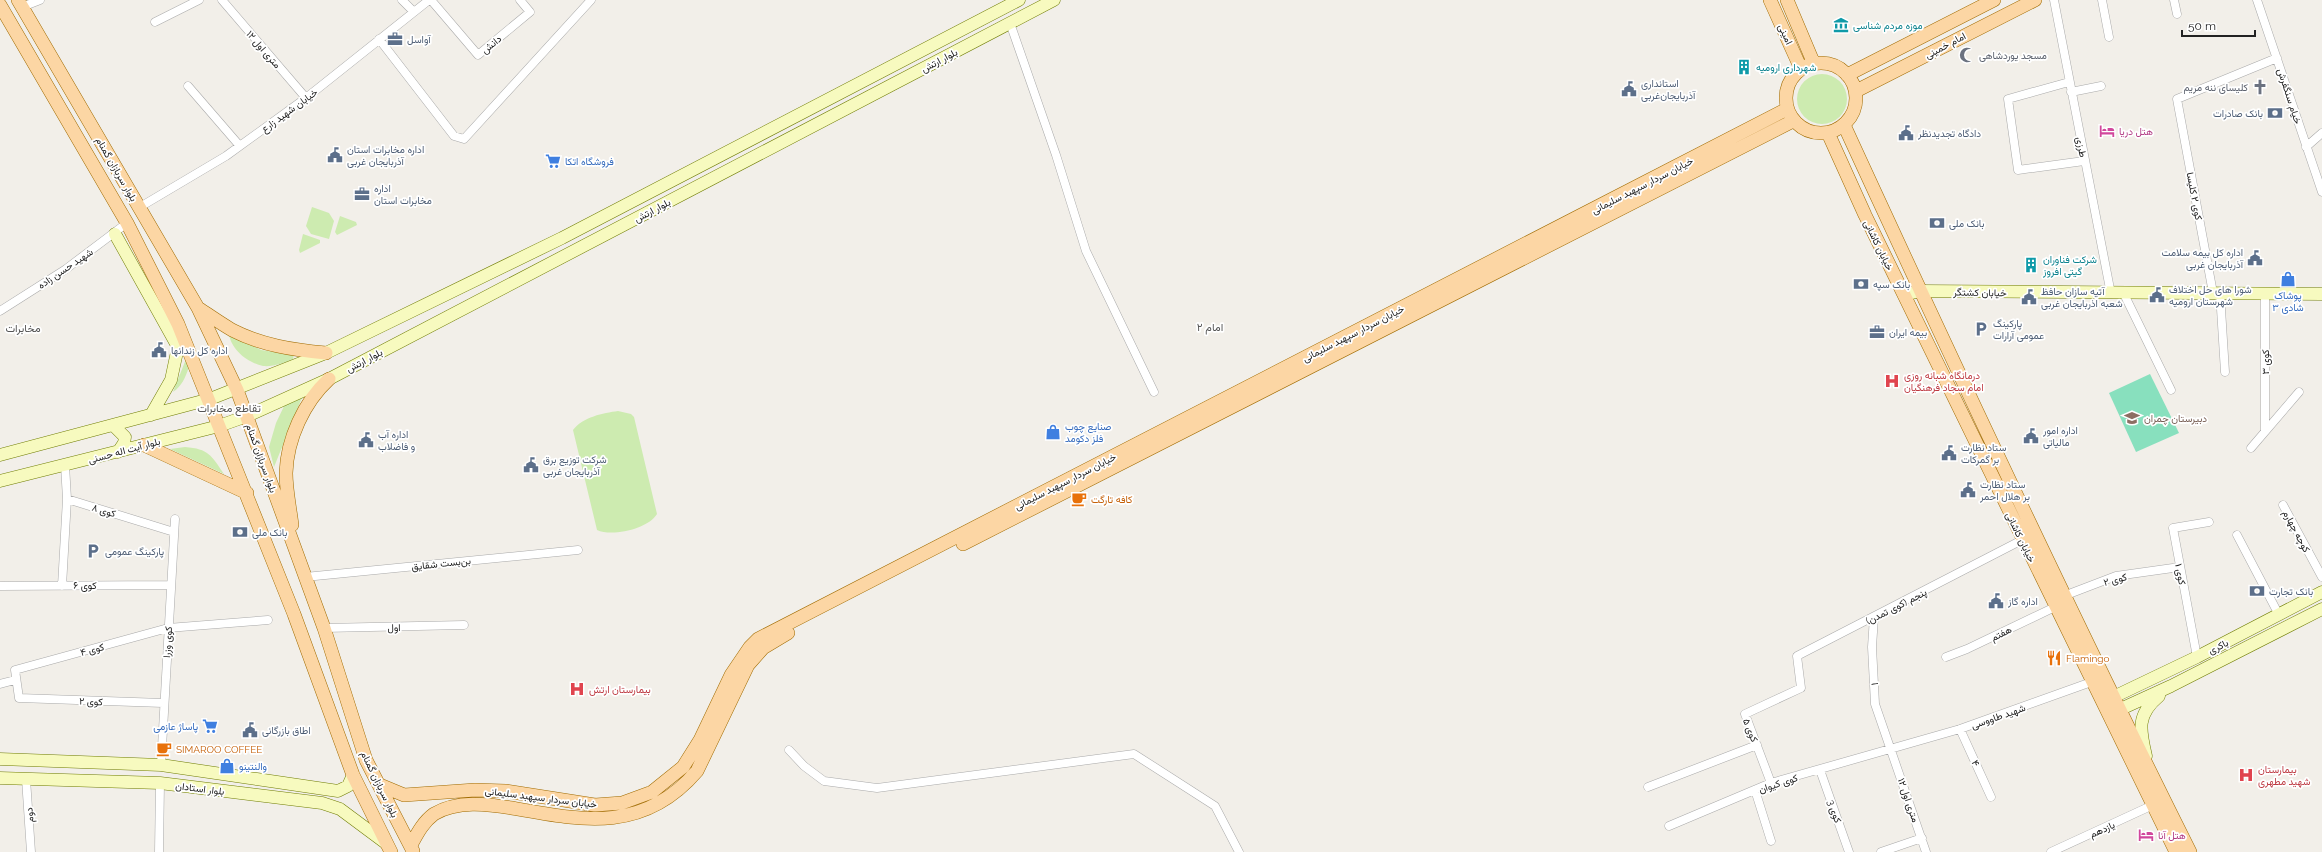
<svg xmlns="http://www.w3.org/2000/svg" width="2322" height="852" viewBox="0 0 2322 852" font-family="Raleway,Vazirmatn,sans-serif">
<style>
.grass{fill:#cdebb0}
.pitch{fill:#88e0be}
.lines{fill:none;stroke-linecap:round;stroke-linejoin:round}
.street-casing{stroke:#a9a9a9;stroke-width:9}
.secondary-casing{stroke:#707d05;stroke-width:13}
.primary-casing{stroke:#a06b00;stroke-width:14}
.street{stroke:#fff;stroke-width:8}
.secondary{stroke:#f7fabf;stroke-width:12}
.primary{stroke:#fcd6a4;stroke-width:13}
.labels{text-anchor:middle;stroke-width:3.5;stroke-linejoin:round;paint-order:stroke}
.culture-label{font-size:10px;fill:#0d838f;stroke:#fff;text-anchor:start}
.street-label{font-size:10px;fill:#222;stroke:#fff}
.service-label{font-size:10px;fill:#4e5e75;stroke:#fff;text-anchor:start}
.worship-label{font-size:10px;fill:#5b616d;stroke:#fff;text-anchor:start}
.hotel-label{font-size:10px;fill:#b23c85;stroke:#fff;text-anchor:start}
.shop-label{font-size:10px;fill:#366cbe;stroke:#fff;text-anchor:start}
.health-label{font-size:10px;fill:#be3a42;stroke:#fff;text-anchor:start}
.education-label{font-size:10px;fill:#785e54;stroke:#fff;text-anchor:start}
.food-label{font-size:10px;fill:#c56008;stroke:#fff;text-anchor:start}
.neighbourhood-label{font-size:11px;fill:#555;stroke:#fff}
</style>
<rect width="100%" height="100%" fill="#f2efe9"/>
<path class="grass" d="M1797 99a25 25 0 1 1 50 0a25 25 0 1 1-50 0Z
M 312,207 L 329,213 L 334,221 L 329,239 L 311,234 L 306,226 Z
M 340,216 L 356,222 L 357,225 L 337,235 L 335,232 Z
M 303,234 L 320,240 L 320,243 L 300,253 L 299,250 Z
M 229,333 L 261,350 L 294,355 L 293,359 C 284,363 273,367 263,366 C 248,363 230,349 229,333 Z
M 186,359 L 189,367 C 185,378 182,386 173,392 Z
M 303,395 L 274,467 L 269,447 L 276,423 L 286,402 Z
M 618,411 L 631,414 L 634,417 L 657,514 C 648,529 612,537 597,530 L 573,430 C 583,417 603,413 618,411 Z
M 185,447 C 209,449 211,455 224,474 L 170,449 Z"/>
<path class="pitch" d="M 2150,374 L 2179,433 L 2136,452 L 2109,393 Z"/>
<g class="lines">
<g class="street-casing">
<path id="street" d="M 222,0 L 306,98
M 402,0 L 414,12
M 431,0 L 478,55 L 530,12 L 520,0
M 2054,0 L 2111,294
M 2102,0 L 2109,37
M 2174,0 L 2177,14
M 2257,0 L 2322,192
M 22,7 L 40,0
M 155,22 L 199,0
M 1010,23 L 1056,155 L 1086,251 L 1154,392
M 379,39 L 454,136 L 464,139 L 591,0
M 2069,82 L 2008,99 L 2018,170 L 2084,161
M 188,86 L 239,145
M 2071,92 L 2101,86
M 2306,147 L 2322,133
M 140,207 L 226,156 L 306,98 L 429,0
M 2213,293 L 2177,99 L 2277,58
M 2220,293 L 2225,372
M 2124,294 L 2171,390
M 0,311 L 66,269 L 127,223
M 2265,431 L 2265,294
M 2251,448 L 2299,392
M 67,499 L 174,532
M 2283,505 L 2322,577
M 2237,535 L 2279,615
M 305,577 L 578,550
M 0,586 L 170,585
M 62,586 L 67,499 L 65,465
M 2061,597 L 2116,576 L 2180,567
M 1874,617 L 1872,647 L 1875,704 L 1926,852
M 324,628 L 464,625
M 1946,657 L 1967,649 L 2055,607
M 2197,657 L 2173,528 L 2209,522
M 0,684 L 15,680
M 163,703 L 19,698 L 15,670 L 168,628 L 268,620
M 1960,729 L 1991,797
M 789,750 L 804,766 L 824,781 L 877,788 L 1134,754 L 1215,806 L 1239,852
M 161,765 L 175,519
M 1820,770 L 1849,852
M 26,779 L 31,852
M 1771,783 L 1745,714 L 1801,688 L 1797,656 L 2022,540
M 1648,787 L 1757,745
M 1755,790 L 1771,841
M 1669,826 L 1771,783 L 1960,729 L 2097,680
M 159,852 L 160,783
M 1881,852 L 1922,838
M 2051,852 L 2153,805"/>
</g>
<g class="secondary-casing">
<path id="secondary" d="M 115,234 L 178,347 L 171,380 L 151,415
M 1904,295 L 1920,291 L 2322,294
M 113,425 L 125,437 L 124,443 L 118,452
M 0,455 L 210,399 L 326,353 L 562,238 L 1019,0
M 0,481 L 219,426 L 247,416 L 329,379 L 1054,0
M 2105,701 L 2197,657 L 2322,592
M 2112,713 L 2171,686 L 2322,609
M 2146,756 C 2140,730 2136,715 2159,696
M 0,759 L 161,765 L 338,791 L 348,786 L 353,775
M 0,778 L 160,783 L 322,803 L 340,809 L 387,844"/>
</g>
<g class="primary-casing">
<path id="primary" d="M 18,0 L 198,308 L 237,390 L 324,628 L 366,760 L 413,851
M 1770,0 L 1801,69
M 1787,0 L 1814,64
M 0,5 L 127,223 L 178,324 L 294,614 L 353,775 L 391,852
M1786 98a35 35 0 1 1 70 0a35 35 0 1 1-70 0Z
M 1847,75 L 1994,0
M 1856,91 L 2035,0
M 1844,125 C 1956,369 2070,612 2190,852
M 1828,133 L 1865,215 L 2176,852
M 198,308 C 209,315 220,323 232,330 C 261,345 293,350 326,353
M 144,445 L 247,493
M 292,525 C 290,508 286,490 286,473 C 287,439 304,402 329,379
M 963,544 L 1793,121
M 380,785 L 404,795 L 475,790 L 506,791 L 595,805 L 622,803 L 652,792 L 683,767 L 700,740 L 731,675 L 750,647 L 758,639 L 1787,109
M 411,845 C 417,834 423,822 434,814 C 457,800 488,804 512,808 C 584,821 644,833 697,771 L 748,665 L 763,648 L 788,633"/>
</g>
<use href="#street" class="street"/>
<use href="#secondary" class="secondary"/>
<use href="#primary" class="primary"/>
</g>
<defs>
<g id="museum-bare" transform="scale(1.2)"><path d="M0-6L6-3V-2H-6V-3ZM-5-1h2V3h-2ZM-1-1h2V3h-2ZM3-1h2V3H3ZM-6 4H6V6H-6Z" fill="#0f9aa8" stroke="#fff" stroke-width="2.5" paint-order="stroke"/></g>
<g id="office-bare" transform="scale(1.2)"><path d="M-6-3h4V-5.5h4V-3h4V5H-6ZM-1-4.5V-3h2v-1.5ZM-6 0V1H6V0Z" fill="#5c6f8a" stroke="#fff" stroke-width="2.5" paint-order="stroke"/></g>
<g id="mosque-bare" transform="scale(1.2)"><path d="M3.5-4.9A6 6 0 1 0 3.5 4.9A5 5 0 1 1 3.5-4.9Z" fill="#6b7280" stroke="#fff" stroke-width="2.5" paint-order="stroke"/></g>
<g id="building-bare" transform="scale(1.2)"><path d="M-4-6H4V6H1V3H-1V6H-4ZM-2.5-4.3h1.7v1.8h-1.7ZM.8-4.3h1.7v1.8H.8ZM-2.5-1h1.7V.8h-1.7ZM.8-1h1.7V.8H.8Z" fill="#0f9aa8" stroke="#fff" stroke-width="2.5" paint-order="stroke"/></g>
<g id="church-bare" transform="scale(1.2)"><path d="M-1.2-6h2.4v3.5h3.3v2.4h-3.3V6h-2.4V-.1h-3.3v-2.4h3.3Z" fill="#6b7280" stroke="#fff" stroke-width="2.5" paint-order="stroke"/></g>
<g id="civic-bare" transform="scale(1.2)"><path d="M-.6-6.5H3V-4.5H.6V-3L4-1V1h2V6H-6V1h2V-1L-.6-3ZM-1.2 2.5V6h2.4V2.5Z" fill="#5c6f8a" stroke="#fff" stroke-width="2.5" paint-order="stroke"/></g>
<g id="bank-bare" transform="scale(1.2)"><path d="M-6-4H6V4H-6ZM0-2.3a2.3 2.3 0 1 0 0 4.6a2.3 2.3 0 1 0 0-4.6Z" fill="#5c6f8a" stroke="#fff" stroke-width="2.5" paint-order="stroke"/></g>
<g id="hotel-bare" transform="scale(1.2)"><path d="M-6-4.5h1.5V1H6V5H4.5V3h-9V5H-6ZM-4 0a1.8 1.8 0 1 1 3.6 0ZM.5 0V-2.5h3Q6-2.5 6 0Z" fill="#d1479c" stroke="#fff" stroke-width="2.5" paint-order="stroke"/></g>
<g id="supermarket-bare" transform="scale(1.2)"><path d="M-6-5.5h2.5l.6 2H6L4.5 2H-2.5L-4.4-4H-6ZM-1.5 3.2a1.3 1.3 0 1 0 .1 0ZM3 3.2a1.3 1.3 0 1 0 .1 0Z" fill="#3f7fe0" stroke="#fff" stroke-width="2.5" paint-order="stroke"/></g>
<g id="shop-bare" transform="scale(1.2)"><path d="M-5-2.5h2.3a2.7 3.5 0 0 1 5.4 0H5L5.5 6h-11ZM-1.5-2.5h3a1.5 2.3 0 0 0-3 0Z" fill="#3f7fe0" stroke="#fff" stroke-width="2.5" paint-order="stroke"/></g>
<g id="parking-bare" transform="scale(1.2)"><path d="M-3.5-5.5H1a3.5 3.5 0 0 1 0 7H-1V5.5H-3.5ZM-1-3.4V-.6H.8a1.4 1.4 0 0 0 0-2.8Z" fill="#5c6f8a" stroke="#fff" stroke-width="2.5" paint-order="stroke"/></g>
<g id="hospital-bare" transform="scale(1.2)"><path d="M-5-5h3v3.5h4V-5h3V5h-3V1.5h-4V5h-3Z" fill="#e0444e" stroke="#fff" stroke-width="2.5" paint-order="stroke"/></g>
<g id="school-bare" transform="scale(1.2)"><path d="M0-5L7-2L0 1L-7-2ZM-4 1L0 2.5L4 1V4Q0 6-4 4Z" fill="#8d6e63" stroke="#fff" stroke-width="2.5" paint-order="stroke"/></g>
<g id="cafe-bare" transform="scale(1.2)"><path d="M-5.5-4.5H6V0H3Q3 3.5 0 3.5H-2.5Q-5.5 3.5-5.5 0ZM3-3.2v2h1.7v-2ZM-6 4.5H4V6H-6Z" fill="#e8710a" stroke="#fff" stroke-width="2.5" paint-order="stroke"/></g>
<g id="restaurant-bare" transform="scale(1.2)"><path d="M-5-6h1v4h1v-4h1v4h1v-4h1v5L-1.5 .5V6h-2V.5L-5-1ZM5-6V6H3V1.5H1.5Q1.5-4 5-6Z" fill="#e8710a" stroke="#fff" stroke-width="2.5" paint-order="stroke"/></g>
</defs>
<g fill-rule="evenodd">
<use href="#museum-bare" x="1841" y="25"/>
<use href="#office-bare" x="395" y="39"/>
<use href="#mosque-bare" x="1967" y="55"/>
<use href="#building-bare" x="1744" y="67"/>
<use href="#church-bare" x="2260" y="87"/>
<use href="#civic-bare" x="1629" y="89"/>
<use href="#bank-bare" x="2275" y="113"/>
<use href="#hotel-bare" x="2107" y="131"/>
<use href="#civic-bare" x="1906" y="133"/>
<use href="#civic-bare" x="335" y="155"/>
<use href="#supermarket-bare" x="553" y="161"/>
<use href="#office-bare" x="362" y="194"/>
<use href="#bank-bare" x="1937" y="223"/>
<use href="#civic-bare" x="2255" y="258"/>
<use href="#building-bare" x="2031" y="265"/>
<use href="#shop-bare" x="2288" y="279"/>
<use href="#bank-bare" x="1861" y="284"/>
<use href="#civic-bare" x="2157" y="295"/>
<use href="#civic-bare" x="2029" y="297"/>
<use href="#parking-bare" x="1981" y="329"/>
<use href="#office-bare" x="1877" y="332"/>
<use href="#civic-bare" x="159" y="350"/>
<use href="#hospital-bare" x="1892" y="381"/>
<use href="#school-bare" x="2132" y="418"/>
<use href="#shop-bare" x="1053" y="432"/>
<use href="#civic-bare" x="2031" y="436"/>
<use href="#civic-bare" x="366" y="440"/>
<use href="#civic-bare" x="1949" y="453"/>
<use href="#civic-bare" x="531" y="465"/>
<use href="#civic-bare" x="1968" y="490"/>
<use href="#cafe-bare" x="1079" y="499"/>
<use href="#bank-bare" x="240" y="532"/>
<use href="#parking-bare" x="93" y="551"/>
<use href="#bank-bare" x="2257" y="591"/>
<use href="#civic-bare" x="1996" y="601"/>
<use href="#restaurant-bare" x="2054" y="658"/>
<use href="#hospital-bare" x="577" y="689"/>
<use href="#supermarket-bare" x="210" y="726"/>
<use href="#civic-bare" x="250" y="730"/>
<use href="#cafe-bare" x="164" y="749"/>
<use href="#shop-bare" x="227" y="766"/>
<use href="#hospital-bare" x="2246" y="775"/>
<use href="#hotel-bare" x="2146" y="835"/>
</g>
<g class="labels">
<g class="culture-label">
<text x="1853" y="29">موزه مردم شناسی</text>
<text x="1756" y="71">شهرداری ارومیه</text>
<text x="2043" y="263">شرکت فناوران<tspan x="2043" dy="12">گیتی افروز</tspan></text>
</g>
<g class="street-label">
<text transform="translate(1786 34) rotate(65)" y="4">امینی</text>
<text transform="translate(491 44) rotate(-39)" y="4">دانش</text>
<text transform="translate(1945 45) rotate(-28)" y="4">امام خمینی</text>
<text transform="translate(264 49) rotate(49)" y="4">۱۲ متری اول</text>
<text transform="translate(939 60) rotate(-28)" y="4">بلوار ارتش</text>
<text transform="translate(2290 96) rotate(72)" y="4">خیام سنگفرش</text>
<text transform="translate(289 110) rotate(-36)" y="4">خیابان شهید زارع</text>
<text transform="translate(2082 147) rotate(79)" y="4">طرزی</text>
<text transform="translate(117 169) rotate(60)" y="4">بلوار سربازان گمنام</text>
<text transform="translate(1642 185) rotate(-27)" y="4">خیابان سردار سپهبد سلیمانی</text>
<text transform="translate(2195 196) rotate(79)" y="4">کوی ۲ کلیسا</text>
<text transform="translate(652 210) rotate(-28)" y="4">بلوار ارتش</text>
<text transform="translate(1879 245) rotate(64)" y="4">خیابان کاشانی</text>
<text transform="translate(65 268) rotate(-34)" y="4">شهید حسن زاده</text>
<text transform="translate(1980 292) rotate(1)" y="4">خیابان کشتگر</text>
<text transform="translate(1353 333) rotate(-27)" y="4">خیابان سردار سپهبد سلیمانی</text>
<text transform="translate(364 360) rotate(-28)" y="4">بلوار ارتش</text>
<text transform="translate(2265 362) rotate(-90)" y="4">کوی ۳</text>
<text transform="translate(124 450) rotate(-15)" y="4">بلوار آیت اله حسنی</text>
<text transform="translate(262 458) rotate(70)" y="4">بلوار سربازان گمنام</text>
<text transform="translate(1065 481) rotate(-27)" y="4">خیابان سردار سپهبد سلیمانی</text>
<text transform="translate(104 510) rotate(17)" y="4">کوی ۸</text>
<text transform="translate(2297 531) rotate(62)" y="4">کوچه چهارم</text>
<text transform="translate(2021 537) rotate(64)" y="4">خیابان کاشانی</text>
<text transform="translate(441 563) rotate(-6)" y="4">بن‌بست شقایق</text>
<text transform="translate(2181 574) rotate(79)" y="4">کوی ۱</text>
<text transform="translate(2115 579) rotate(-15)" y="4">کوی ۲</text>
<text x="85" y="589">کوی ۶</text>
<text transform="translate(1896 606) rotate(-27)" y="4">پنجم (کوی تمدن)</text>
<text transform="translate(394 627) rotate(-1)" y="4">اول</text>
<text transform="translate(2001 633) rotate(-26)" y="4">هفتم</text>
<text transform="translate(167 642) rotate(-86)" y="4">کوی وزرا</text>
<text transform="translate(2218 646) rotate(-26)" y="4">باکری</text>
<text transform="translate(92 649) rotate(-15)" y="4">کوی ۴</text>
<text transform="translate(1874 684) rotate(-93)" y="4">۱</text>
<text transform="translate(91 701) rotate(2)" y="4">کوی ۲</text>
<text transform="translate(1998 716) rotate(-19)" y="4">شهید طاووسی</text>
<text transform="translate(1751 730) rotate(68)" y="4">کوی ۵</text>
<text transform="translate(1976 763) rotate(65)" y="4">۴</text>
<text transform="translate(1778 783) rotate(-18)" y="4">کوی کیوان</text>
<text transform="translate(380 784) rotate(64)" y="4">بلوار سربازان گمنام</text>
<text transform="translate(200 788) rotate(7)" y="4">بلوار استادان</text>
<text transform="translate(541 797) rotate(7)" y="4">خیابان سردار سپهبد سلیمانی</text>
<text transform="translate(1909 800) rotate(71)" y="4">۱۲ متری اول</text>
<text transform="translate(1835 811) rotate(70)" y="4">کوی 3</text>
<text transform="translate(29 815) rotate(-94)" y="4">دوم</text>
<text transform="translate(2102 829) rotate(-24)" y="4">یازدهم</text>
</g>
<g class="service-label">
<text x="407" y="43">آواسل</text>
<text x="1641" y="87">استانداری<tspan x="1641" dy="12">آذربایجان‌غربی</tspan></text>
<text x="2263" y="117" text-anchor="end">بانک صادرات</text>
<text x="1918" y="137">دادگاه تجدیدنظر</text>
<text x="347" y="153">اداره مخابرات استان<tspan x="347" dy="12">آذربایجان غربی</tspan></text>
<text x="374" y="192">اداره<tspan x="374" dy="12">مخابرات استان</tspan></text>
<text x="1949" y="227">بانک ملی</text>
<text x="2243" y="256" text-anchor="end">اداره کل بیمه سلامت<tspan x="2243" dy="12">آذربایجان غربی</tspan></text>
<text x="1873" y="288">بانک سپه</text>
<text x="2169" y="293">شورا های حل اختلاف<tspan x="2169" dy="12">شهرستان ارومیه</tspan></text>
<text x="2041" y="295">آتیه سازان حافظ<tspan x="2041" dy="12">شعبه اذربایجان غربی</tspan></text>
<text x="1993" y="327">پارکینگ<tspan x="1993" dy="12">عمومی آرارات</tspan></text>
<text x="1889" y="336">بیمه ایران</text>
<text x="171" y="354">اداره کل زندانها</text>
<text x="2043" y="434">اداره امور<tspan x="2043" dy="12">مالیاتی</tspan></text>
<text x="378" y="438">اداره آب<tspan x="378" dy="12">و فاضلاب</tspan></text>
<text x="1961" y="451">ستاد نظارت<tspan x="1961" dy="12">بر گمرکات</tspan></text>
<text x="543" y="463">شرکت توزیع برق<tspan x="543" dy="12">آذربایجان غربی</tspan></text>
<text x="1980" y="488">ستاد نظارت<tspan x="1980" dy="12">بر هلال احمر</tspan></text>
<text x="252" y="536">بانک ملى</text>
<text x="105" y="555">پارکینگ عمومی</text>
<text x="2269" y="595">بانک تجارت</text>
<text x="2008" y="605">اداره گاز</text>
<text x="262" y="734">اطاق بازرگانی</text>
</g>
<g class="worship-label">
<text x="1979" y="59">مسجد یوردشاهی</text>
<text x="2248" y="91" text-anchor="end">کلیسای ننه مریم</text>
</g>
<g class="hotel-label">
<text x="2119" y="135">هتل دریا</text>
<text x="2158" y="839">هتل آنا</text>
</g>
<g class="shop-label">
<text x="565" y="165">فروشگاه اتکا</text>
<text x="2288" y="299" text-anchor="middle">پوشاک<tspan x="2288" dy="12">شادی ۳</tspan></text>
<text x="1065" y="430">صنایع چوب<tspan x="1065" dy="12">فلز دکومد</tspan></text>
<text x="198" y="730" text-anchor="end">پاساژ عازمی</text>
<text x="239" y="770">والنتینو</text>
</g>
<g class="health-label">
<text x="1904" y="379">درمانگاه شبانه روزی<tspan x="1904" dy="12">امام سجاد فرهنگیان</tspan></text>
<text x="589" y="693">بیمارستان ارتش</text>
<text x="2258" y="773">بیمارستان<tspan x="2258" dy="12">شهید مطهری</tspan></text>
</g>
<g class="education-label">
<text x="2144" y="422">دبیرستان چمران</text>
</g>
<g class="food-label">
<text x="1091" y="503">کافه تارگت</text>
<text x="2066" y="662">Flamingo</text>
<text x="176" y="753">SIMAROO COFFEE</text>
</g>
<g class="neighbourhood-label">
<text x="1210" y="331">امام ۲</text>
<text x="23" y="332">مخابرات</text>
<text x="229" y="412">تقاطع مخابرات</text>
</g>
</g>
<path d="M2182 30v6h73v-6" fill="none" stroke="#222222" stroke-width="2"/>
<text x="2188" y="30" font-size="12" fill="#222222" stroke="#ffffff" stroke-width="3" paint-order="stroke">50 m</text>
</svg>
